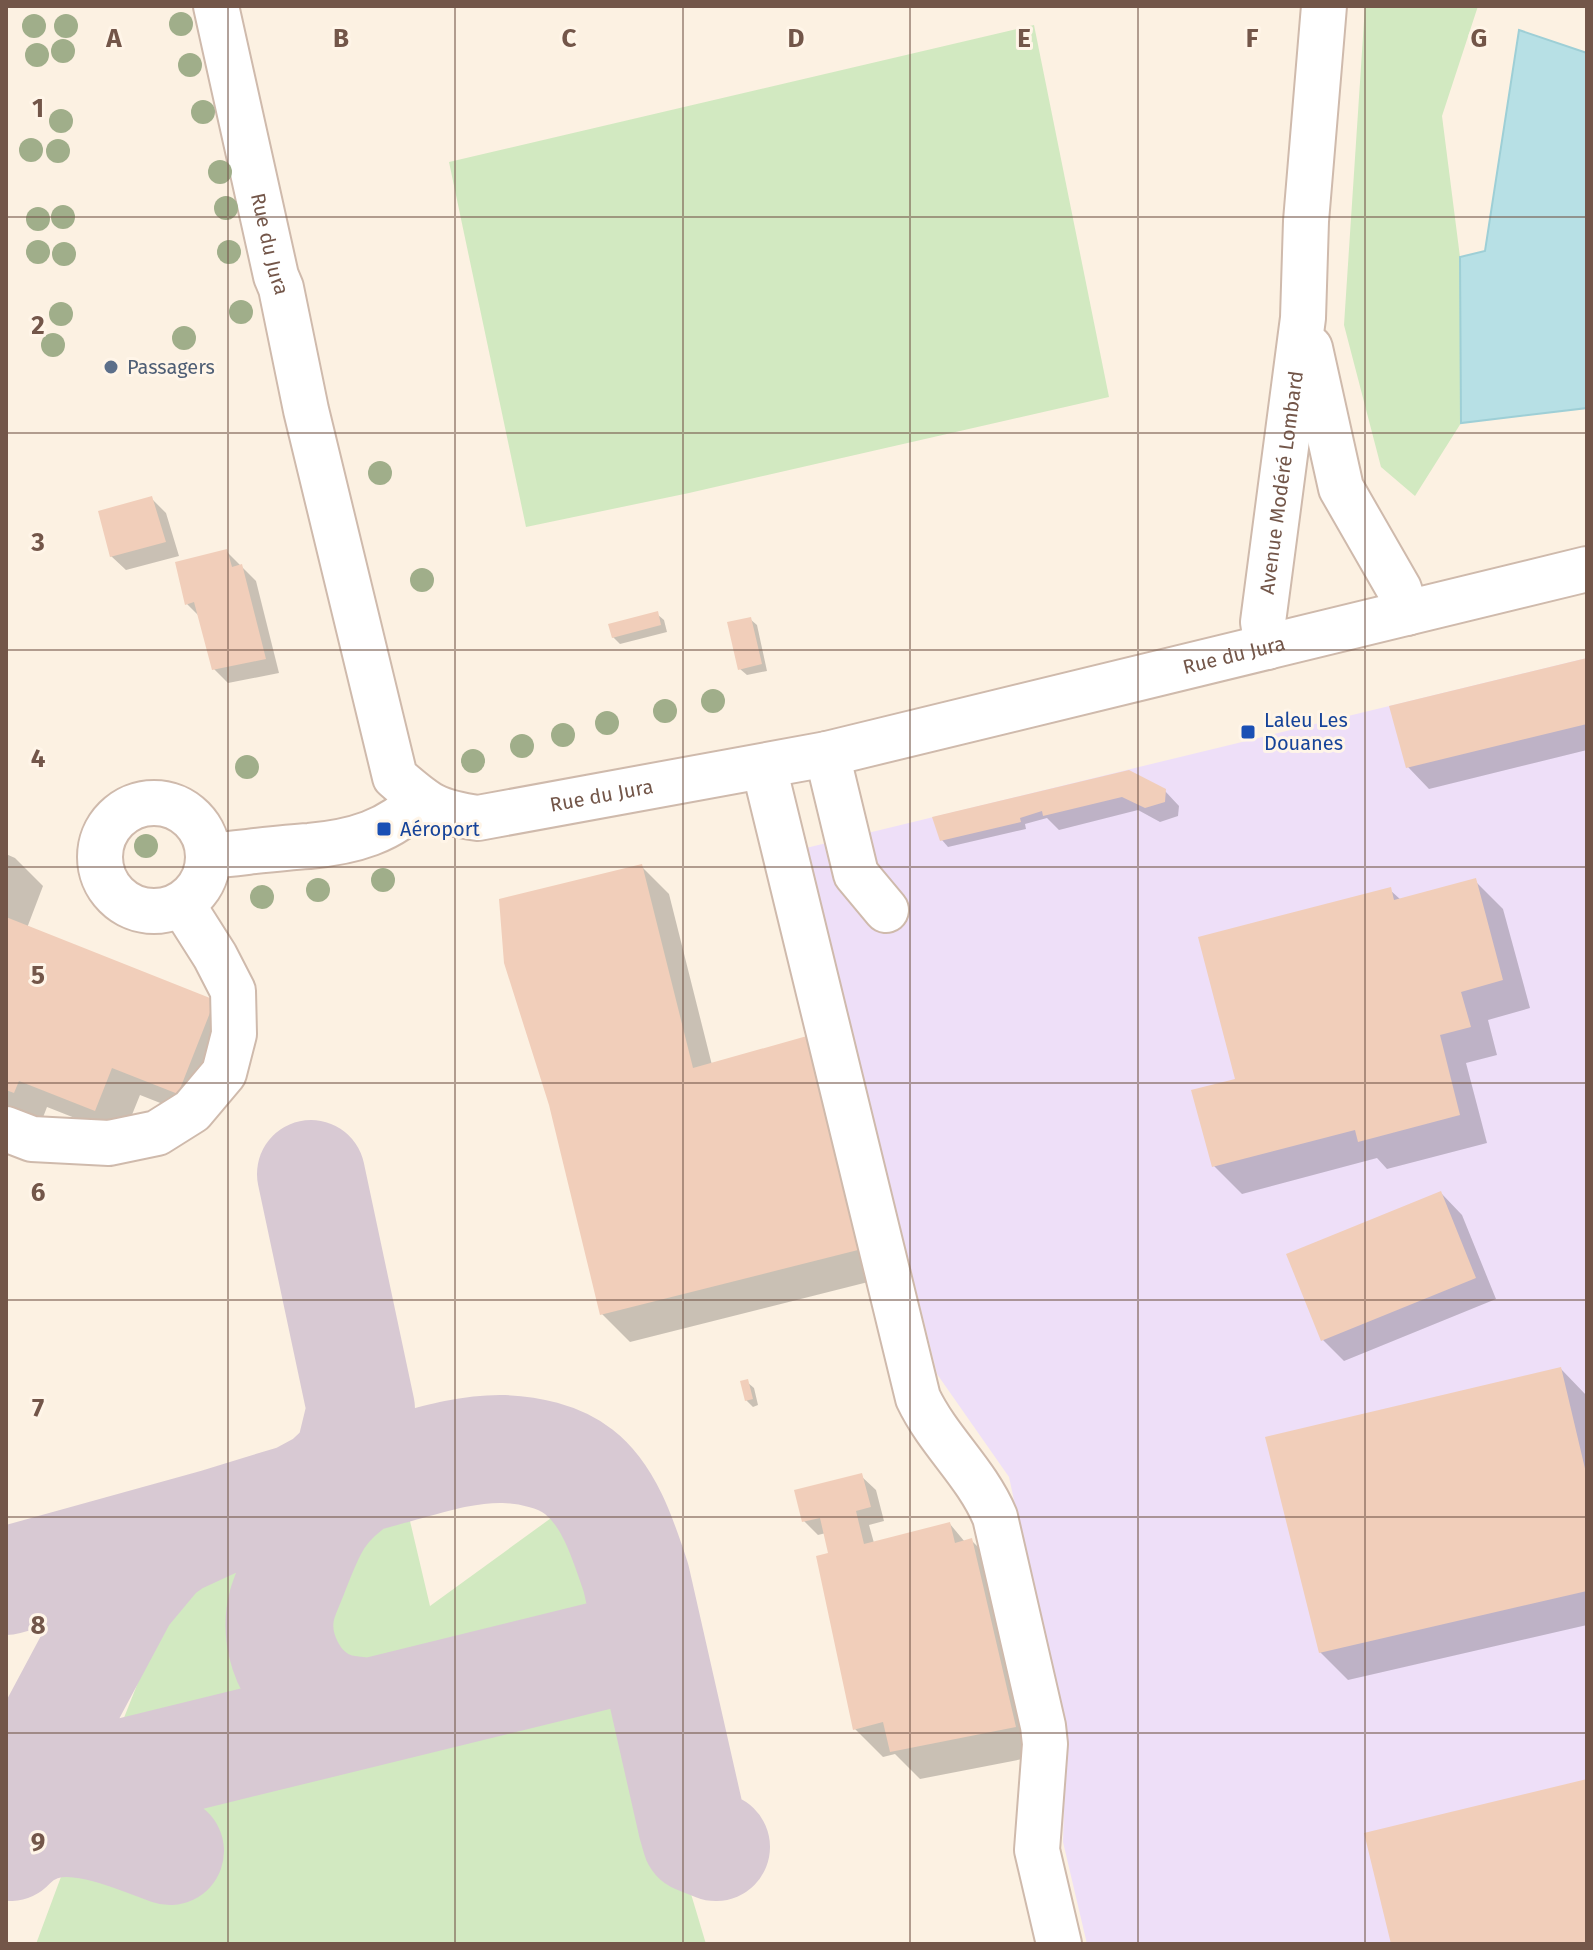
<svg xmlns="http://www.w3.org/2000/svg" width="1593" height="1950" viewBox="0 0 1593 1950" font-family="'Fira Sans',sans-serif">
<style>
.education{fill:#eedff8}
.green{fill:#d2e9c1}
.water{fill:#b7e0e5;stroke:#9ecfd6;stroke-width:2}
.shadow{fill:#0003}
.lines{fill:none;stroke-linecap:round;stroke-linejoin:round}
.taxiway{stroke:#d8c9d3;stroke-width:108}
.building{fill:#f1ceba}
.minor-casing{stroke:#cfbaac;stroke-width:48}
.minor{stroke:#fff;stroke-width:44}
.tree{fill:#a0ae8a}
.grid{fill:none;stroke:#735649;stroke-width:2;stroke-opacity:0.55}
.service-dot{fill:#5c6f8a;stroke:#fff5e8;stroke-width:3}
.transit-dot{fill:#1a4fb4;stroke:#fff5e8;stroke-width:3}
.labels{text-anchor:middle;stroke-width:6;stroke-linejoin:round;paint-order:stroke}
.street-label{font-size:20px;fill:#735649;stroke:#fff5e8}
.service-label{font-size:20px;fill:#4e5e75;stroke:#fff5e8;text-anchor:start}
.transit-label{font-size:20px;fill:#164399;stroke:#fff5e8;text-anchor:start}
.grid-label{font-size:26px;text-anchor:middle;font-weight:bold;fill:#735649;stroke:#fff5e8;stroke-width:6;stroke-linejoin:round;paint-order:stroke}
</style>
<rect width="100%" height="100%" fill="#fcf1e2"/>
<path class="education" d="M 1587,658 L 1587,1944 L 1087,1944 L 1063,1842 L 1066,1741 L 1009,1477 L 937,1374 L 806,848 Z"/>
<path class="green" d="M 1365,6 L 1478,6 L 1442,116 L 1460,257 L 1461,423 L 1415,496 L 1381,467 L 1344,325 Z
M 1034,25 L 1109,397 L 689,493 L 526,527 L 449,162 Z
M 406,1504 L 430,1606 L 558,1513 L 572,1518 L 583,1533 L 706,1944 L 36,1944 L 68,1858 L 151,1894 L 187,1805 L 102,1773 L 162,1622 L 189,1574 Z"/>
<path class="water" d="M 1519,30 L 1587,53 L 1587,408 L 1461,423 L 1460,257 L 1485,251 Z"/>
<path class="shadow" d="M 152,499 L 166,513 L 179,556 L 126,570 L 111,556 Z
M 226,551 L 256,581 L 279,673 L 228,683 L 214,669 L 200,617 L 187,604 Z
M 657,614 L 664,620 L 667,632 L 620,644 L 613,637 Z
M 750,619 L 757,625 L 767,671 L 747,675 L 740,669 Z
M 1587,660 L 1587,750 L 1429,789 L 1408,767 Z
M 1165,791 L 1179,806 L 1178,816 L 1160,822 L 1138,810 L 1059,830 L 1047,818 L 1025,824 L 1026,829 L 948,847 L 942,840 L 935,819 Z
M 6,854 L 15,858 L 43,886 L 27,928 L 214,1002 L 242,1030 L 206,1121 L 140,1095 L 123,1137 L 47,1107 L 42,1120 L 6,1105 Z
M 641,866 L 669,894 L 712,1065 L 807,1038 L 835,1066 L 884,1278 L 630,1342 L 602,1314 Z
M 1475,881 L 1503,909 L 1530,1008 L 1488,1020 L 1497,1055 L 1466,1063 L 1487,1143 L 1387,1169 L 1377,1158 L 1242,1194 L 1214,1166 L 1238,1080 L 1390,890 L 1401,900 Z
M 1441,1193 L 1462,1215 L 1496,1299 L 1344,1361 L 1323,1340 Z
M 1561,1369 L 1587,1396 L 1587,1625 L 1348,1680 L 1320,1652 Z
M 747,1382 L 754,1388 L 758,1405 L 753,1407 L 746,1400 Z
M 861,1476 L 876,1490 L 884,1521 L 869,1525 L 874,1543 L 950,1524 L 965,1542 L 971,1540 L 999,1568 L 1043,1755 L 920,1779 L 895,1754 L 883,1757 L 855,1729 L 831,1554 L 826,1533 L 818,1535 L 804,1521 Z"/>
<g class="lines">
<path class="taxiway" d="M 362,1478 C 321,1505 312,1527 295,1571 C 291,1582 285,1594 282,1605 C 271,1647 297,1697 339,1708 C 349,1710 360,1711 370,1712
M 301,1496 L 325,1483 L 341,1468 L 350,1454 L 361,1409 L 311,1174
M 215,1523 C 273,1505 331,1487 390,1471 C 427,1461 465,1448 504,1449 C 528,1450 559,1456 579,1472 C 610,1496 624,1542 636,1578 L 692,1825 L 696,1839 L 716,1847
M 6,1581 L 215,1523 L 176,1541 L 159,1553 L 124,1595 L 46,1741 L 6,1835
M 6,1835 L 40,1801 L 78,1784 L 603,1655
M 10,1847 C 53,1800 122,1834 170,1851"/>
</g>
<path class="building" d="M 152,496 L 166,542 L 110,557 L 98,511 Z
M 227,549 L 232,567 L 242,564 L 266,659 L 212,670 L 194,602 L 185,605 L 175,562 Z
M 658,611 L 661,625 L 612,638 L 608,624 Z
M 751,617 L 762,664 L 738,670 L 727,622 Z
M 1587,658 L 1587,724 L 1406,768 L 1389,706 Z
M 1129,770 L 1166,789 L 1165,802 L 1145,808 L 1122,797 L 1043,816 L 1042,811 L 1020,818 L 1021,822 L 940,841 L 932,817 Z
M 642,864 L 693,1068 L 807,1036 L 858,1250 L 600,1315 L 549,1105 L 504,963 L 499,899 Z
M 1476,878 L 1503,980 L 1461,992 L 1471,1027 L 1440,1035 L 1460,1115 L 1358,1142 L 1355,1130 L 1212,1167 L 1191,1090 L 1235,1079 L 1198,937 L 1391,887 L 1394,900 Z
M 6,917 L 215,1000 L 178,1094 L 112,1068 L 95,1111 L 19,1081 L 14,1093 L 6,1090 Z
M 1441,1191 L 1476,1278 L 1321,1341 L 1286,1254 Z
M 1561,1367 L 1587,1477 L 1587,1591 L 1319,1653 L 1265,1437 Z
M 748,1379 L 753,1399 L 745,1401 L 740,1381 Z
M 862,1473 L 871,1507 L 856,1511 L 864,1544 L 950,1522 L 955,1543 L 972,1538 L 1016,1727 L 890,1752 L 883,1722 L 853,1730 L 816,1556 L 828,1553 L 820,1518 L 802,1522 L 794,1490 Z
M 1587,1779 L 1587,1944 L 1391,1944 L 1364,1833 Z"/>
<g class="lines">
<g class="minor-casing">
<g id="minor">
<path id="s1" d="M 216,6 L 276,276 L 281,288 L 306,410 L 395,777 C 427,805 435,812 478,818 L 827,754 L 1587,569"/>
<path d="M 1310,348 L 1341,488 L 1399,589 L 1407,613"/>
<path id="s2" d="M 1267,647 L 1263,622 L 1303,318 L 1306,221 L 1324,6"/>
<path d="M 827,754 L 856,874 L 886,910"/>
<path d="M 764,767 L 918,1398 C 939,1442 976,1472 995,1517 L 1043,1726 L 1045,1744 L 1037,1850 L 1059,1944"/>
<circle cx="154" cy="857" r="54"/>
<path d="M 209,856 C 242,853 276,848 309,846 C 352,842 391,832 421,799"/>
<path d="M 6,1129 L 32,1139 L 109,1143 L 157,1133 L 192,1111 L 224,1073 L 234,1034 L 233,991 L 215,956 L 182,904"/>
</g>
</g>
<use href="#minor" class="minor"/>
</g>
<g class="tree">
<circle cx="181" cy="24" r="12"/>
<circle cx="34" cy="26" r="12"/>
<circle cx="66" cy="26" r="12"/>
<circle cx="63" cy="51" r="12"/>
<circle cx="37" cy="55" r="12"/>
<circle cx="190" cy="65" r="12"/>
<circle cx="203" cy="112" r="12"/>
<circle cx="61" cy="121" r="12"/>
<circle cx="31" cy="150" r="12"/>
<circle cx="58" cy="151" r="12"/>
<circle cx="220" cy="172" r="12"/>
<circle cx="226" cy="208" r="12"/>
<circle cx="63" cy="217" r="12"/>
<circle cx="38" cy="219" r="12"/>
<circle cx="38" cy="252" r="12"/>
<circle cx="229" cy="252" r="12"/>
<circle cx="64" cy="254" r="12"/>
<circle cx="241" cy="312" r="12"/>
<circle cx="61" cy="314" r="12"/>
<circle cx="184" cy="338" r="12"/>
<circle cx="53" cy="345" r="12"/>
<circle cx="380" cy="473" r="12"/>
<circle cx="422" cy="580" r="12"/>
<circle cx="713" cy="701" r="12"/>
<circle cx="665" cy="711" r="12"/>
<circle cx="607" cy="723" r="12"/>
<circle cx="563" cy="735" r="12"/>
<circle cx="522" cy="746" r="12"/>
<circle cx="473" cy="761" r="12"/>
<circle cx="247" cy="767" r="12"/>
<circle cx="146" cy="846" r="12"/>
<circle cx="383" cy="880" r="12"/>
<circle cx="318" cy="890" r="12"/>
<circle cx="262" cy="897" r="12"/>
</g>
<path class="grid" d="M 228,6 L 228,1944M 455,6 L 455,1944M 683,6 L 683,1944M 910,6 L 910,1944M 1138,6 L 1138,1944M 1365,6 L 1365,1944M 6,217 L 1587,217M 6,433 L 1587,433M 6,650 L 1587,650M 6,867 L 1587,867M 6,1083 L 1587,1083M 6,1300 L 1587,1300M 6,1517 L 1587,1517M 6,1733 L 1587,1733"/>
<circle class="service-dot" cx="111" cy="367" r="8"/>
<g class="transit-dot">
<rect x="1240" y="724" width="16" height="16" rx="4"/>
<rect x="376" y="821" width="16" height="16" rx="4"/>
</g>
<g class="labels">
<g class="street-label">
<text dy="7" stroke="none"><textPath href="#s1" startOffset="244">Rue du Jura</textPath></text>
<text dy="7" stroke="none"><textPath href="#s2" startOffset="166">Avenue Modéré Lombard</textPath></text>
<text dy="7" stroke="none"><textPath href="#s1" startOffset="1660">Rue du Jura</textPath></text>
<text dy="7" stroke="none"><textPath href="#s1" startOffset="1012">Rue du Jura</textPath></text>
</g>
<g class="service-label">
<text x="127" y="374">Passagers</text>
</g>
<g class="transit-label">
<text x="1264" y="727">Laleu Les<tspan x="1264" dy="23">Douanes</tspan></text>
<text x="400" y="836">Aéroport</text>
</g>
</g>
<g class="grid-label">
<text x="114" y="47">A</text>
<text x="341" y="47">B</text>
<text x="569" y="47">C</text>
<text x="796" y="47">D</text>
<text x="1024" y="47">E</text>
<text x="1252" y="47">F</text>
<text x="1479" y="47">G</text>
<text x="38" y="117">1</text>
<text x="38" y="334">2</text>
<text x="38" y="551">3</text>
<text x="38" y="767">4</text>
<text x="38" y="984">5</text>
<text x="38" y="1201">6</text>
<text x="38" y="1417">7</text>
<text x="38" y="1634">8</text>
<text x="38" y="1851">9</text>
</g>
<rect width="1593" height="1950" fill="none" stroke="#735649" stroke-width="16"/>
</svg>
